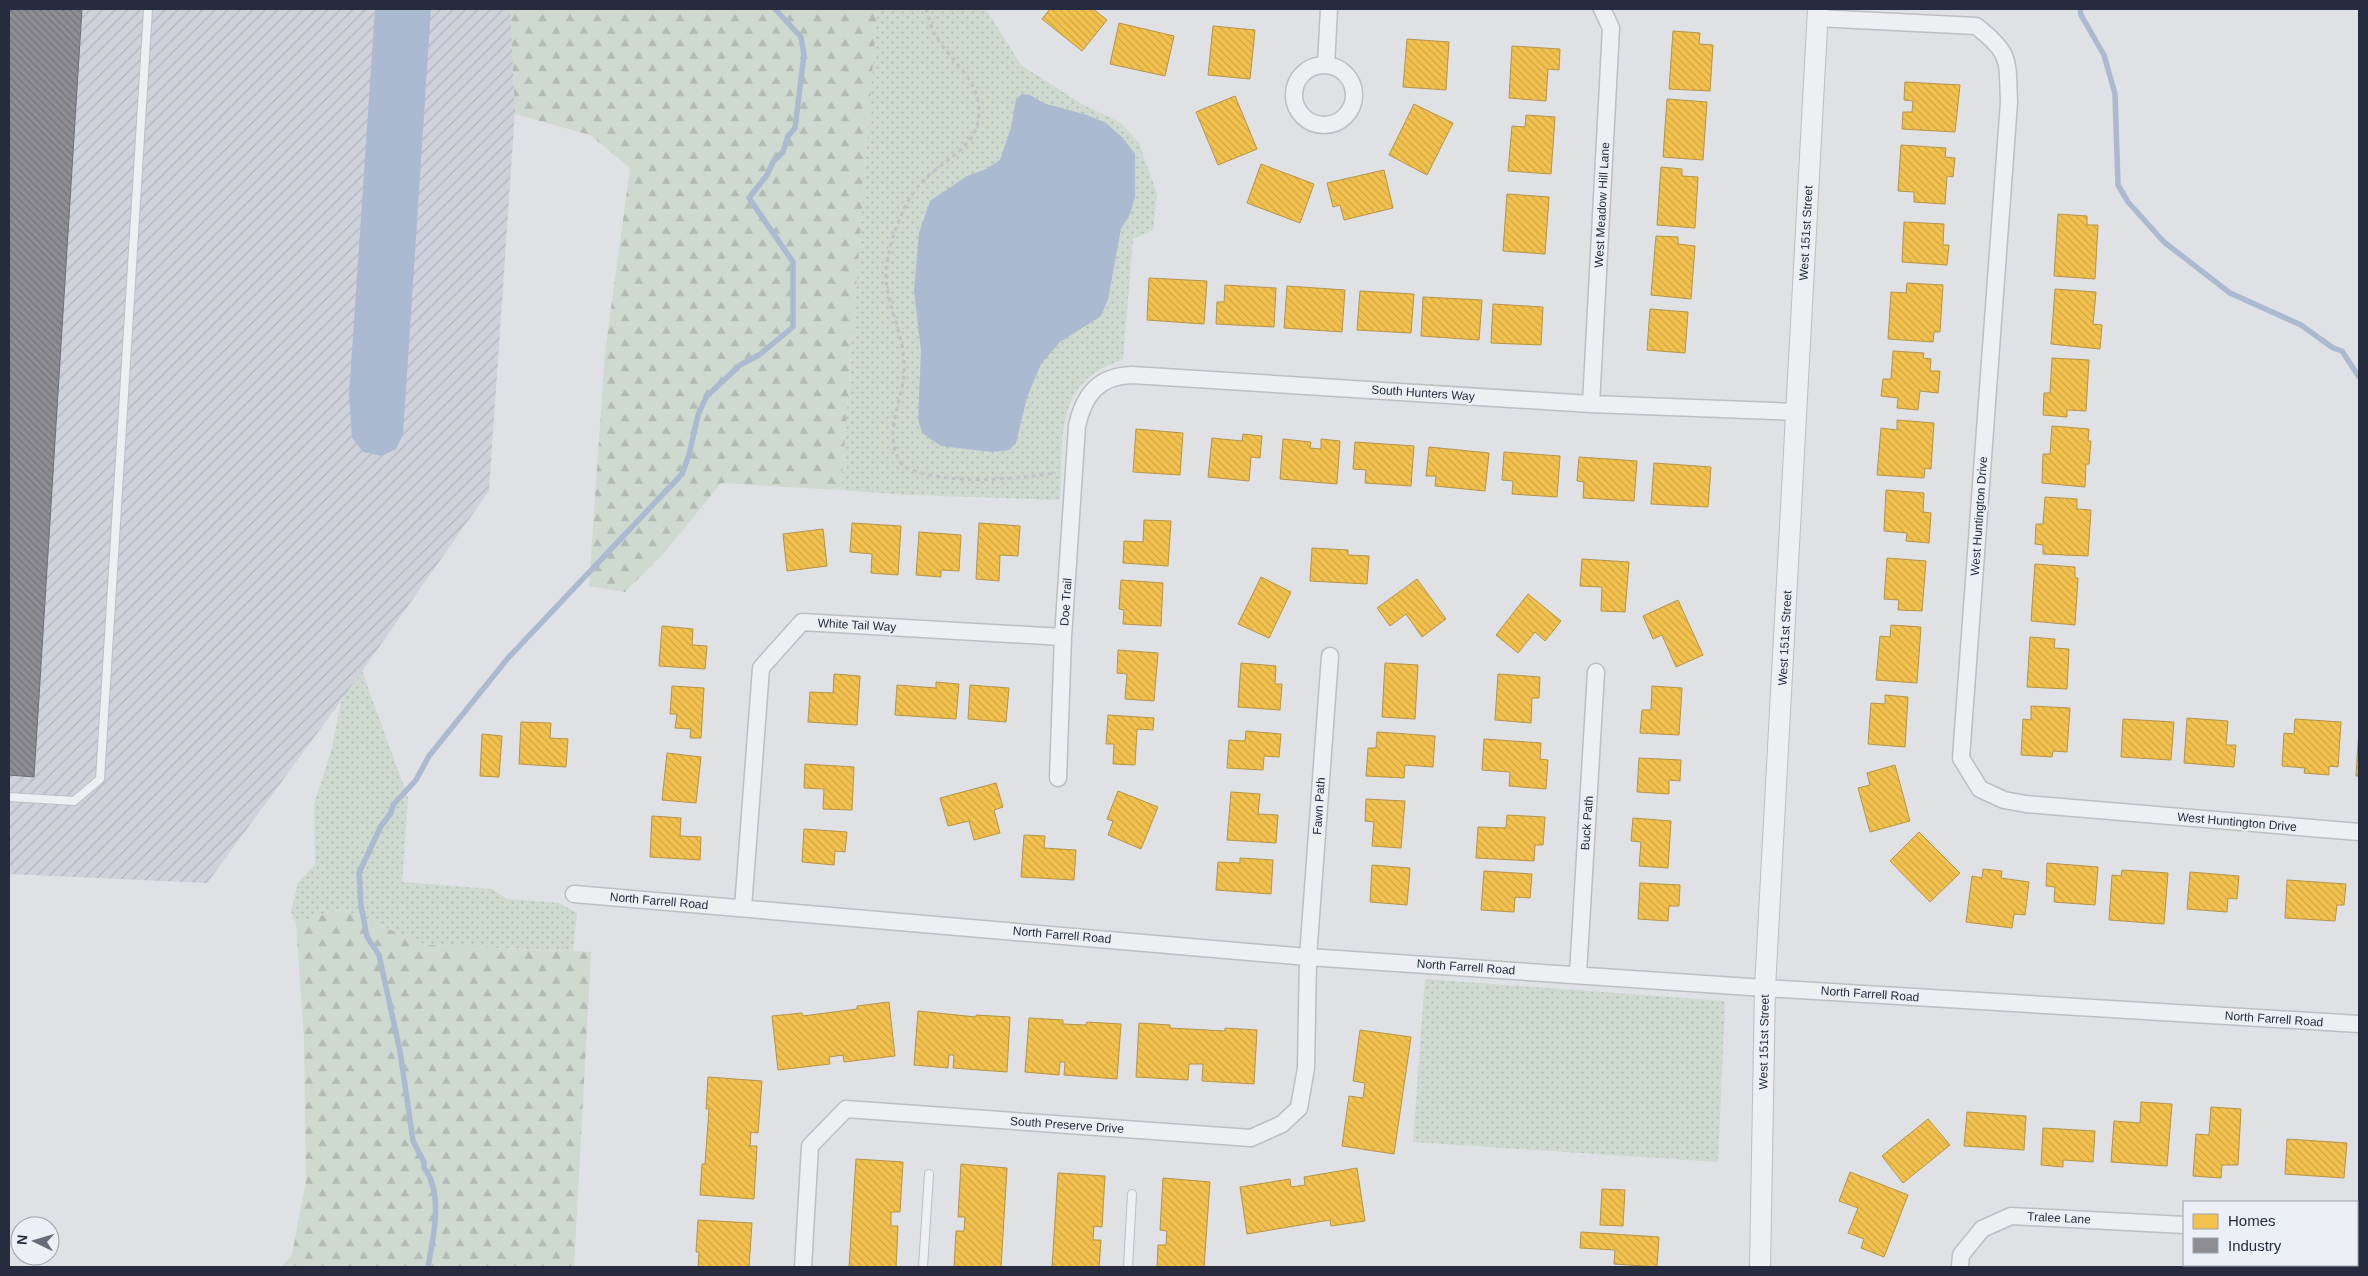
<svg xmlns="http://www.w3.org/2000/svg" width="2368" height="1276" viewBox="0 0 2368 1276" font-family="Helvetica,sans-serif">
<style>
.industrial{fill:url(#industrial-furrows)}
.grass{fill:url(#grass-dots)}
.forest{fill:url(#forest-firs)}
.water{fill:#acbad1}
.homes{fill:url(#homes-back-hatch);stroke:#b59449}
.industry{fill:url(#industry-back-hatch);stroke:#6e7079}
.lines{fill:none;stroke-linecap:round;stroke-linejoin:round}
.stream{stroke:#acbad1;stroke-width:5.5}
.service-casing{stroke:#bcbec2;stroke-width:10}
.minor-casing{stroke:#bcbec2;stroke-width:19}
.tertiary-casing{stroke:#bcbec2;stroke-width:22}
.path{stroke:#c1c2c8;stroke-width:3;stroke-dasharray:4 4;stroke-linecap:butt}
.service{stroke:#eeeff2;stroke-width:8}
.minor{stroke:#eeeff2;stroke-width:16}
.tertiary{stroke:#eeeff2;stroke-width:20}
.labels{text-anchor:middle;stroke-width:5;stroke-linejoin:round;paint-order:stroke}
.street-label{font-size:12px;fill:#262c3e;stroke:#eceff5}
</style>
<defs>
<pattern id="industrial-furrows" width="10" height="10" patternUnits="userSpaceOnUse" patternTransform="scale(1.25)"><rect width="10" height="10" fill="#cfd2da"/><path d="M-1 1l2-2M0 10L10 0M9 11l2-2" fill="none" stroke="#b2b4bc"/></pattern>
<pattern id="grass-dots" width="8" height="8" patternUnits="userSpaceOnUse" patternTransform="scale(1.25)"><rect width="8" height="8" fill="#ced9cf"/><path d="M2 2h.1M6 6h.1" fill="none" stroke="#b1bab3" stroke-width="1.8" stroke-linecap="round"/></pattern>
<pattern id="forest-firs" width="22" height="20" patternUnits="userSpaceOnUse" patternTransform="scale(1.25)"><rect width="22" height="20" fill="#ced9cf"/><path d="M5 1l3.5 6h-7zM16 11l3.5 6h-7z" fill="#b1bab3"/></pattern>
<pattern id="homes-back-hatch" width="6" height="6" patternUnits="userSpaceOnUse" patternTransform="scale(1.25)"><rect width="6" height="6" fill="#f2c14e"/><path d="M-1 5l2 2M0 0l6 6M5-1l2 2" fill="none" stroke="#cfa645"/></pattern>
<pattern id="industry-back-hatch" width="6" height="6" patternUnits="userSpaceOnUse" patternTransform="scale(1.25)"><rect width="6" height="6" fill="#8d8d92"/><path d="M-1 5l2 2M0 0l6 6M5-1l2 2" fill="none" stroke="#737379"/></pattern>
</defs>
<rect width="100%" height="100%" fill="#dfe1e5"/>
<path class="industrial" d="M 9,9 L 522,9 L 489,491 L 341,701 L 207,883 L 9,874 Z"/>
<path class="grass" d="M 877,9 L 986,9 L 1021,65 L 1080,103 L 1121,123 L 1139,143 L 1157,194 L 1153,230 L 1133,239 L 1123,360 C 1052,381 1064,439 1060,500 L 908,495 L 841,490 Z
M 362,671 L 408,798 L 402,882 L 492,889 L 507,899 L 559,903 L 577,913 L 573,951 L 426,945 L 342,909 L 296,923 L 291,912 L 298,883 L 315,864 L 314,804 L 332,748 L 341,701 Z
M 1425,979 L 1725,1001 L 1718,1162 L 1413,1142 Z"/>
<path class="forest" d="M 510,9 L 877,9 L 841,490 L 721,483 L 665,552 L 625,592 L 589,586 L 605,353 L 630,168 L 590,135 L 515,114 Z
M 342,909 L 426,945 L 591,952 L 574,1267 L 281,1267 L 292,1255 L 306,1181 L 304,1038 L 296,923 Z"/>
<path class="water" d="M 375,9 L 431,9 L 403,435 L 396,449 L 381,456 L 363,452 L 352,438 L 349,395 Z
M 1022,94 L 1030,95 L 1043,103 L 1087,115 L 1106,123 L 1123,138 L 1135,154 L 1135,197 L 1130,214 L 1121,229 L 1108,299 L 1101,316 L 1060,342 L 1041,364 L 1027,397 L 1016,443 L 1009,450 L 992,452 L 941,446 L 922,433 L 918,419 L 921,351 L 914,291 L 919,233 L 930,201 L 967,176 L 986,169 L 1000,160 L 1011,128 L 1016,99 Z"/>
<path class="homes" d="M 1050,9 L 1093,9 L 1107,20 L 1082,51 L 1042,19 Z
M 1119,23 L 1174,36 L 1165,76 L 1110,64 Z
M 1213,26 L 1255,30 L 1250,79 L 1208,75 Z
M 1673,31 L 1700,33 L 1699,44 L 1713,45 L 1710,91 L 1669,89 Z
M 1407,39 L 1449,42 L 1446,90 L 1403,87 Z
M 1512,46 L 1560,49 L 1559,70 L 1548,69 L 1546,101 L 1509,98 Z
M 1905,82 L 1960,85 L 1955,132 L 1902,129 L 1903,112 L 1912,112 L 1913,101 L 1904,100 Z
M 1235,96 L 1257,149 L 1218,165 L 1196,112 Z
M 1667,99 L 1707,102 L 1703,160 L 1663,157 Z
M 1414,104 L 1453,123 L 1427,175 L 1389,155 Z
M 1526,115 L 1555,117 L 1551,174 L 1508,171 L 1512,126 L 1525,127 Z
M 1901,145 L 1946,148 L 1945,157 L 1955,158 L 1953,177 L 1947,176 L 1945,204 L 1914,202 L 1914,192 L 1898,191 Z
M 1261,164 L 1314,184 L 1300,223 L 1247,203 Z
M 1661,167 L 1682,169 L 1682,176 L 1698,177 L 1695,228 L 1657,225 Z
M 1384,170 L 1393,208 L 1344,220 L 1340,205 L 1333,207 L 1327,183 Z
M 1507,194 L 1549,197 L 1545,254 L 1503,251 Z
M 2058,214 L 2087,216 L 2087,225 L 2098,225 L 2095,279 L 2054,276 Z
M 1904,222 L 1944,224 L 1943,245 L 1949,245 L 1947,265 L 1902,262 Z
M 1656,236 L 1678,237 L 1678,244 L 1695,246 L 1691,299 L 1651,295 Z
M 1149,278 L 1207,281 L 1204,324 L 1147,320 Z
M 1907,283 L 1943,285 L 1940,332 L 1934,332 L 1933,342 L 1888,339 L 1891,292 L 1906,293 Z
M 1225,285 L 1276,288 L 1274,327 L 1216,324 L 1217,302 L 1224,302 Z
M 1287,286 L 1345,290 L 1342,332 L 1284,328 Z
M 2055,289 L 2096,292 L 2093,324 L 2102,325 L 2100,349 L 2051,344 Z
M 1360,291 L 1414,294 L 1411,333 L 1357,330 Z
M 1423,297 L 1482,300 L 1479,340 L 1421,336 Z
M 1493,304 L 1543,307 L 1541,345 L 1491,343 Z
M 1650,309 L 1688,312 L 1685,353 L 1647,350 Z
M 1893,351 L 1924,353 L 1923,358 L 1931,359 L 1930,371 L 1940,371 L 1938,393 L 1920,391 L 1918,410 L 1897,408 L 1898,398 L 1881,396 L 1883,379 L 1891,379 Z
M 2052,358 L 2089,360 L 2086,411 L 2067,410 L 2067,417 L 2043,415 L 2044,393 L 2050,393 Z
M 1897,420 L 1934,423 L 1931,469 L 1925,468 L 1924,478 L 1877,475 L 1881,428 L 1897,430 Z
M 2052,426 L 2089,429 L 2088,441 L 2091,441 L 2089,464 L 2086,464 L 2085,487 L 2042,483 L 2043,454 L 2050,454 Z
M 1136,429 L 1183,433 L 1180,475 L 1133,472 Z
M 1243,434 L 1262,436 L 1260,458 L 1251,457 L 1249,481 L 1208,477 L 1212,438 L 1242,441 Z
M 1283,439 L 1311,442 L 1310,448 L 1321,449 L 1321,439 L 1340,441 L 1337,484 L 1280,479 Z
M 1355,442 L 1414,446 L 1411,486 L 1365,483 L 1366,470 L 1353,469 Z
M 1429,447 L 1489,453 L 1485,491 L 1435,486 L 1436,476 L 1426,476 Z
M 1504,452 L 1560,456 L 1557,497 L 1512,494 L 1513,481 L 1502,480 Z
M 1579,457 L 1637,461 L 1634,501 L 1583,498 L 1584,482 L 1577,481 Z
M 1654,463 L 1711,467 L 1708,507 L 1651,504 Z
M 1886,490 L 1924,493 L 1923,512 L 1931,513 L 1929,543 L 1906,541 L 1907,533 L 1884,531 Z
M 2045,497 L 2077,499 L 2077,509 L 2091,510 L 2088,556 L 2043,554 L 2043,545 L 2035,544 L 2036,524 L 2043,524 Z
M 1144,520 L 1171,521 L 1168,566 L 1123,563 L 1124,541 L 1143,542 Z
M 852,523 L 901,526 L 898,575 L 871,573 L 872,554 L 850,552 Z
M 979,523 L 1020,526 L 1018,556 L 1000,555 L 999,581 L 976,579 Z
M 823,529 L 827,566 L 787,571 L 783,534 Z
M 919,532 L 961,535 L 959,571 L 941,570 L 941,577 L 916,575 Z
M 1312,548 L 1348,550 L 1348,555 L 1369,556 L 1367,584 L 1310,581 Z
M 1887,558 L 1926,561 L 1922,611 L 1898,610 L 1899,600 L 1884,599 Z
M 1582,559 L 1629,562 L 1625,612 L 1601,611 L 1602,587 L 1580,586 Z
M 2035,564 L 2075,567 L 2075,578 L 2078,578 L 2075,625 L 2031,621 Z
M 1261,577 L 1291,592 L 1269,638 L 1238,624 Z
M 1417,579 L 1446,619 L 1422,637 L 1406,614 L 1390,626 L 1377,608 Z
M 1121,580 L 1163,583 L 1161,626 L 1123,624 L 1124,610 L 1119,609 Z
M 1528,594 L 1561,621 L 1545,641 L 1535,632 L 1518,653 L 1496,635 Z
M 1678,600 L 1703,655 L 1676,667 L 1662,635 L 1653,639 L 1643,616 Z
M 1891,625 L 1921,627 L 1917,683 L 1876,680 L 1880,636 L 1890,637 Z
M 662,626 L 693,629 L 692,645 L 707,646 L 705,669 L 659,666 Z
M 2030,637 L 2055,639 L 2054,648 L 2069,649 L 2067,689 L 2027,687 Z
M 1118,650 L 1158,653 L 1154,701 L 1125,699 L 1127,674 L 1117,673 Z
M 1241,663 L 1276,666 L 1275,684 L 1282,684 L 1280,710 L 1238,707 Z
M 1385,663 L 1418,665 L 1415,719 L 1382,717 Z
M 834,674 L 860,676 L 857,725 L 808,722 L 810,692 L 833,693 Z
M 1498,674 L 1540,677 L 1539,698 L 1532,698 L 1531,723 L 1495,720 Z
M 936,682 L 959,684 L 956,719 L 895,715 L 897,685 L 936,688 Z
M 970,685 L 1009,688 L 1006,722 L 968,719 Z
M 672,686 L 704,688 L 701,738 L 690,738 L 691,729 L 675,728 L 677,714 L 670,714 Z
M 1652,686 L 1682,688 L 1679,735 L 1640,733 L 1642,710 L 1651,710 Z
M 1885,695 L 1908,697 L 1905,747 L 1868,744 L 1871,703 L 1885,704 Z
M 2031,706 L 2070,708 L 2067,752 L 2053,751 L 2052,757 L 2021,755 L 2023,719 L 2031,720 Z
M 1108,715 L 1154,718 L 1153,730 L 1137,729 L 1135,765 L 1113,764 L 1114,744 L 1106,744 Z
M 2187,718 L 2228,721 L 2226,745 L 2236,745 L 2234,767 L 2184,763 Z
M 2123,719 L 2174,722 L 2171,760 L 2121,757 Z
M 2295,719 L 2341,722 L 2338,767 L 2329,766 L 2329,775 L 2304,773 L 2305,768 L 2282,766 L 2284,733 L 2294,734 Z
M 521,722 L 551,723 L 550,738 L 568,739 L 566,767 L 519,764 Z
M 2359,729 L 2359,776 L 2356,776 Z
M 1246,731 L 1281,734 L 1279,757 L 1264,756 L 1263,770 L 1227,768 L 1229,740 L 1245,741 Z
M 1377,732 L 1435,736 L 1433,767 L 1405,765 L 1404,778 L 1366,776 L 1368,748 L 1376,748 Z
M 482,734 L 502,736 L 499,777 L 480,776 Z
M 1484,739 L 1541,743 L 1540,759 L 1548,760 L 1546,789 L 1509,786 L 1510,772 L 1482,770 Z
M 667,753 L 701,757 L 696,803 L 662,800 Z
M 1639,758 L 1681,760 L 1680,781 L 1669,780 L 1669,794 L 1637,792 Z
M 805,764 L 854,767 L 852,810 L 823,809 L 824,789 L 804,788 Z
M 1895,765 L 1910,821 L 1870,832 L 1858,788 L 1870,785 L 1867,773 Z
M 996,783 L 1003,807 L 994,810 L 1000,833 L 974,840 L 969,821 L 948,826 L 940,798 Z
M 1118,791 L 1158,807 L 1141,849 L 1108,835 L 1113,821 L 1107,819 Z
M 1231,792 L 1260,794 L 1258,814 L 1278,815 L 1276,843 L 1227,840 Z
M 1366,799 L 1405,801 L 1401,848 L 1372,846 L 1374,822 L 1365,821 Z
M 1507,815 L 1545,817 L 1543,845 L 1535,845 L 1534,861 L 1476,858 L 1478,827 L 1506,828 Z
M 652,816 L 681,818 L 680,836 L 701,837 L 700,860 L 650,857 Z
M 1633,818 L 1671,821 L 1668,868 L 1639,866 L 1641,842 L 1631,841 Z
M 804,829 L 847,832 L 845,852 L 835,851 L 834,865 L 802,862 Z
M 1919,832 L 1960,873 L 1930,902 L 1890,861 Z
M 1024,835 L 1045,836 L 1044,848 L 1076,850 L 1074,880 L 1021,877 Z
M 1240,858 L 1273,860 L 1271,894 L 1216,890 L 1218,862 L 1240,863 Z
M 2047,863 L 2098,867 L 2095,905 L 2054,902 L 2055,887 L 2046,886 Z
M 1372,865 L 1410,868 L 1407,905 L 1370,902 Z
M 1983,869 L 2002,871 L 2001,878 L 2029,882 L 2025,915 L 2014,914 L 2012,928 L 1966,922 L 1972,876 L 1982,878 Z
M 2122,870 L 2168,873 L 2164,924 L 2109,920 L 2112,875 L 2121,876 Z
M 1484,871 L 1532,874 L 1530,898 L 1515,897 L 1514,912 L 1481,910 Z
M 2190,872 L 2239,876 L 2237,899 L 2228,898 L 2227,912 L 2187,909 Z
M 2287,880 L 2346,884 L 2344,905 L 2337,905 L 2335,921 L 2285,918 Z
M 1640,883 L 1680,885 L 1679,906 L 1669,906 L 1668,921 L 1638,919 Z
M 889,1002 L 895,1056 L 844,1062 L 843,1055 L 829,1057 L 830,1064 L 778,1070 L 772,1016 L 802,1013 L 803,1016 L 857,1009 L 857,1006 Z
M 918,1011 L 976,1017 L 976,1015 L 1010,1017 L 1007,1072 L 953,1068 L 954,1055 L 949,1055 L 948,1068 L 914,1065 Z
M 1029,1018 L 1063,1020 L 1063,1024 L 1086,1025 L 1087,1022 L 1121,1024 L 1117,1079 L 1064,1075 L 1065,1062 L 1060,1062 L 1059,1075 L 1025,1072 Z
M 1139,1023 L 1170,1025 L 1170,1028 L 1225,1031 L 1225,1028 L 1257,1030 L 1254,1084 L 1202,1081 L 1203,1064 L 1189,1064 L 1188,1080 L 1136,1077 Z
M 1360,1030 L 1411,1037 L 1394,1154 L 1342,1146 L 1349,1096 L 1363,1098 L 1365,1083 L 1353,1081 Z
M 708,1077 L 762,1081 L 758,1133 L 751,1132 L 750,1146 L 757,1146 L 754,1199 L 700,1195 L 702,1164 L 705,1164 L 709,1109 L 706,1109 Z
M 2141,1102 L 2172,1104 L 2167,1166 L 2111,1162 L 2114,1121 L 2140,1123 Z
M 2211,1107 L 2241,1109 L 2238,1165 L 2222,1165 L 2221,1178 L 2193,1176 L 2196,1134 L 2209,1135 Z
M 1967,1112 L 2026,1116 L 2024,1150 L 1964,1146 Z
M 1928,1119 L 1950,1145 L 1903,1183 L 1882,1156 Z
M 2043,1128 L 2095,1131 L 2093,1162 L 2063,1160 L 2063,1167 L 2041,1165 Z
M 2287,1139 L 2347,1143 L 2344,1178 L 2285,1174 Z
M 856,1159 L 903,1162 L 900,1212 L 891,1212 L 891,1226 L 898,1226 L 896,1267 L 849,1267 Z
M 961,1164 L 1007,1168 L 1001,1267 L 954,1267 L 956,1231 L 964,1231 L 965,1217 L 958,1217 Z
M 1357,1168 L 1365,1221 L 1331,1226 L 1330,1220 L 1247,1234 L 1240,1187 L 1290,1179 L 1291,1187 L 1305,1185 L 1304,1177 Z
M 1850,1172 L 1908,1195 L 1884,1257 L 1861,1248 L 1864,1239 L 1848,1233 L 1858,1208 L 1839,1201 Z
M 1058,1173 L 1105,1176 L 1102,1227 L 1094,1226 L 1093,1240 L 1101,1240 L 1099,1267 L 1052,1267 Z
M 1163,1178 L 1210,1182 L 1204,1267 L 1157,1267 L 1158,1245 L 1166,1245 L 1167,1231 L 1160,1230 Z
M 1602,1189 L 1625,1190 L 1623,1226 L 1600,1225 Z
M 698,1220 L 752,1223 L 749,1267 L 698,1267 L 699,1252 L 696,1252 Z
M 1581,1232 L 1659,1237 L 1657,1267 L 1614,1264 L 1615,1250 L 1580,1248 Z"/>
<path class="industry" d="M 9,9 L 82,9 L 34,777 L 9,775 Z"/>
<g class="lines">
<path class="stream" d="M 2080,9 L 2081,15 L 2104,55 L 2115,94 L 2118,185 L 2128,202 L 2164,242 L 2230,293 L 2301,325 L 2333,348 L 2342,351 L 2359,377
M 428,1267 C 433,1239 444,1192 424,1168 L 424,1162 L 413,1141 L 400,1051 L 379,955 L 367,937 L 361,905 L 359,873 L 381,826 L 391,813 L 393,805 L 416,780 L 429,756 L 508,658 L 682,474 L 689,455 L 698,415 L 706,397 L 740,365 L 759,355 L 793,327 L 793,262 L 749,198 L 767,175 L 773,162 L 783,152 L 788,136 L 795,128 L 804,55 L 801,37 L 775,9"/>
<g class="service-casing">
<path id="service" d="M 9,797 L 74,801 L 100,779 L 148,9
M 923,1267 L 929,1174
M 1128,1267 L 1132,1194"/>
</g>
<g class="minor-casing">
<path id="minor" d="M 1817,18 L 1976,26 C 2012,54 2007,60 2009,102 L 1961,758 L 1980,789 L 2004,800 L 2026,804 L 2359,832
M 1326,65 L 1329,9
M1294 95a30 30 0 1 1 60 0a30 30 0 1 1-60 0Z
M 1591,404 L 1611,28 L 1602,9
M 1058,778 L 1063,637 L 1077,426 C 1084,395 1098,376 1132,375 L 1591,404 L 1797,412
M 574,894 L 1308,957 L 1765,988 L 2359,1024
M 743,908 L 761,668 L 802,622 L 1063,637
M 1578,974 L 1596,672
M 2357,1234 L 2359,1234
M 803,1267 L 810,1146 L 846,1109 L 1251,1138 L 1282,1124 L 1299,1108 L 1306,1068 L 1308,957 L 1330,656
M 1960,1267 L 1961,1255 L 1982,1229 L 2011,1216 L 2184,1225"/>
</g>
<g class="tertiary-casing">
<path id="tertiary" d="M 1760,1267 L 1765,988 L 1818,9"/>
</g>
<path class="path" d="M 926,9 C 929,18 931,28 936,37 C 954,65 985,84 978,122 C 973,148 943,161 925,179 C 916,188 909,198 904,209 C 895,228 886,255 886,275 C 887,308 906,338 904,372 C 902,404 881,437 903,466 C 947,487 1009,479 1056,473"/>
<use href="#service" class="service"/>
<use href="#minor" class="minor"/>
<use href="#tertiary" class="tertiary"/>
</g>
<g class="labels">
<g class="street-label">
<text transform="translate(1602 205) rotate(-87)" y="4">West Meadow Hill Lane</text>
<text transform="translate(1806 233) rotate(-87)" y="4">West 151st Street</text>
<text transform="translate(1423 393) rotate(4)" y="4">South Hunters Way</text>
<text transform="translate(1979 516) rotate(-86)" y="4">West Huntington Drive</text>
<text transform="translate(1066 602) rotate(-86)" y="4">Doe Trail</text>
<text transform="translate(857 625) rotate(3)" y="4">White Tail Way</text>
<text transform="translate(1785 638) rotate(-87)" y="4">West 151st Street</text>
<text transform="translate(1319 806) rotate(-86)" y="4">Fawn Path</text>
<text transform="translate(2237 822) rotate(5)" y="4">West Huntington Drive</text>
<text transform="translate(1587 823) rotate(-86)" y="4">Buck Path</text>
<text transform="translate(659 901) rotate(5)" y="4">North Farrell Road</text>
<text transform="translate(1062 935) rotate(5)" y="4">North Farrell Road</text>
<text transform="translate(1466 967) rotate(4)" y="4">North Farrell Road</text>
<text transform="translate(1870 994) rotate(4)" y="4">North Farrell Road</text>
<text transform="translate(2274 1019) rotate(4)" y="4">North Farrell Road</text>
<text transform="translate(1764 1042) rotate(-89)" y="4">West 151st Street</text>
<text transform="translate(1067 1125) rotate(4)" y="4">South Preserve Drive</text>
<text transform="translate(2059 1218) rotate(3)" y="4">Tralee Lane</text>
</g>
</g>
<rect width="2368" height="1276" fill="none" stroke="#262c3e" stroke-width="20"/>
<rect x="2183" y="1201" width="175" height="65" fill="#eceff5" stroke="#9da1ac"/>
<rect x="2193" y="1214" width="25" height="15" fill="#f2c14e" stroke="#9da1ac"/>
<text x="2228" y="1226" font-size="15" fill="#262c3e">Homes</text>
<rect x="2193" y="1238" width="25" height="15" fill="#8d8d92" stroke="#9da1ac"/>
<text x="2228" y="1251" font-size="15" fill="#262c3e">Industry</text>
<g transform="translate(35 1241) rotate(275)"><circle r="24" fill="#eceff5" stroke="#9da1ac"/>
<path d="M0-4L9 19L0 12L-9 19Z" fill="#676b78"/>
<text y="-8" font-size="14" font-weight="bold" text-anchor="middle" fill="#262c3e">N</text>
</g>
</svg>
